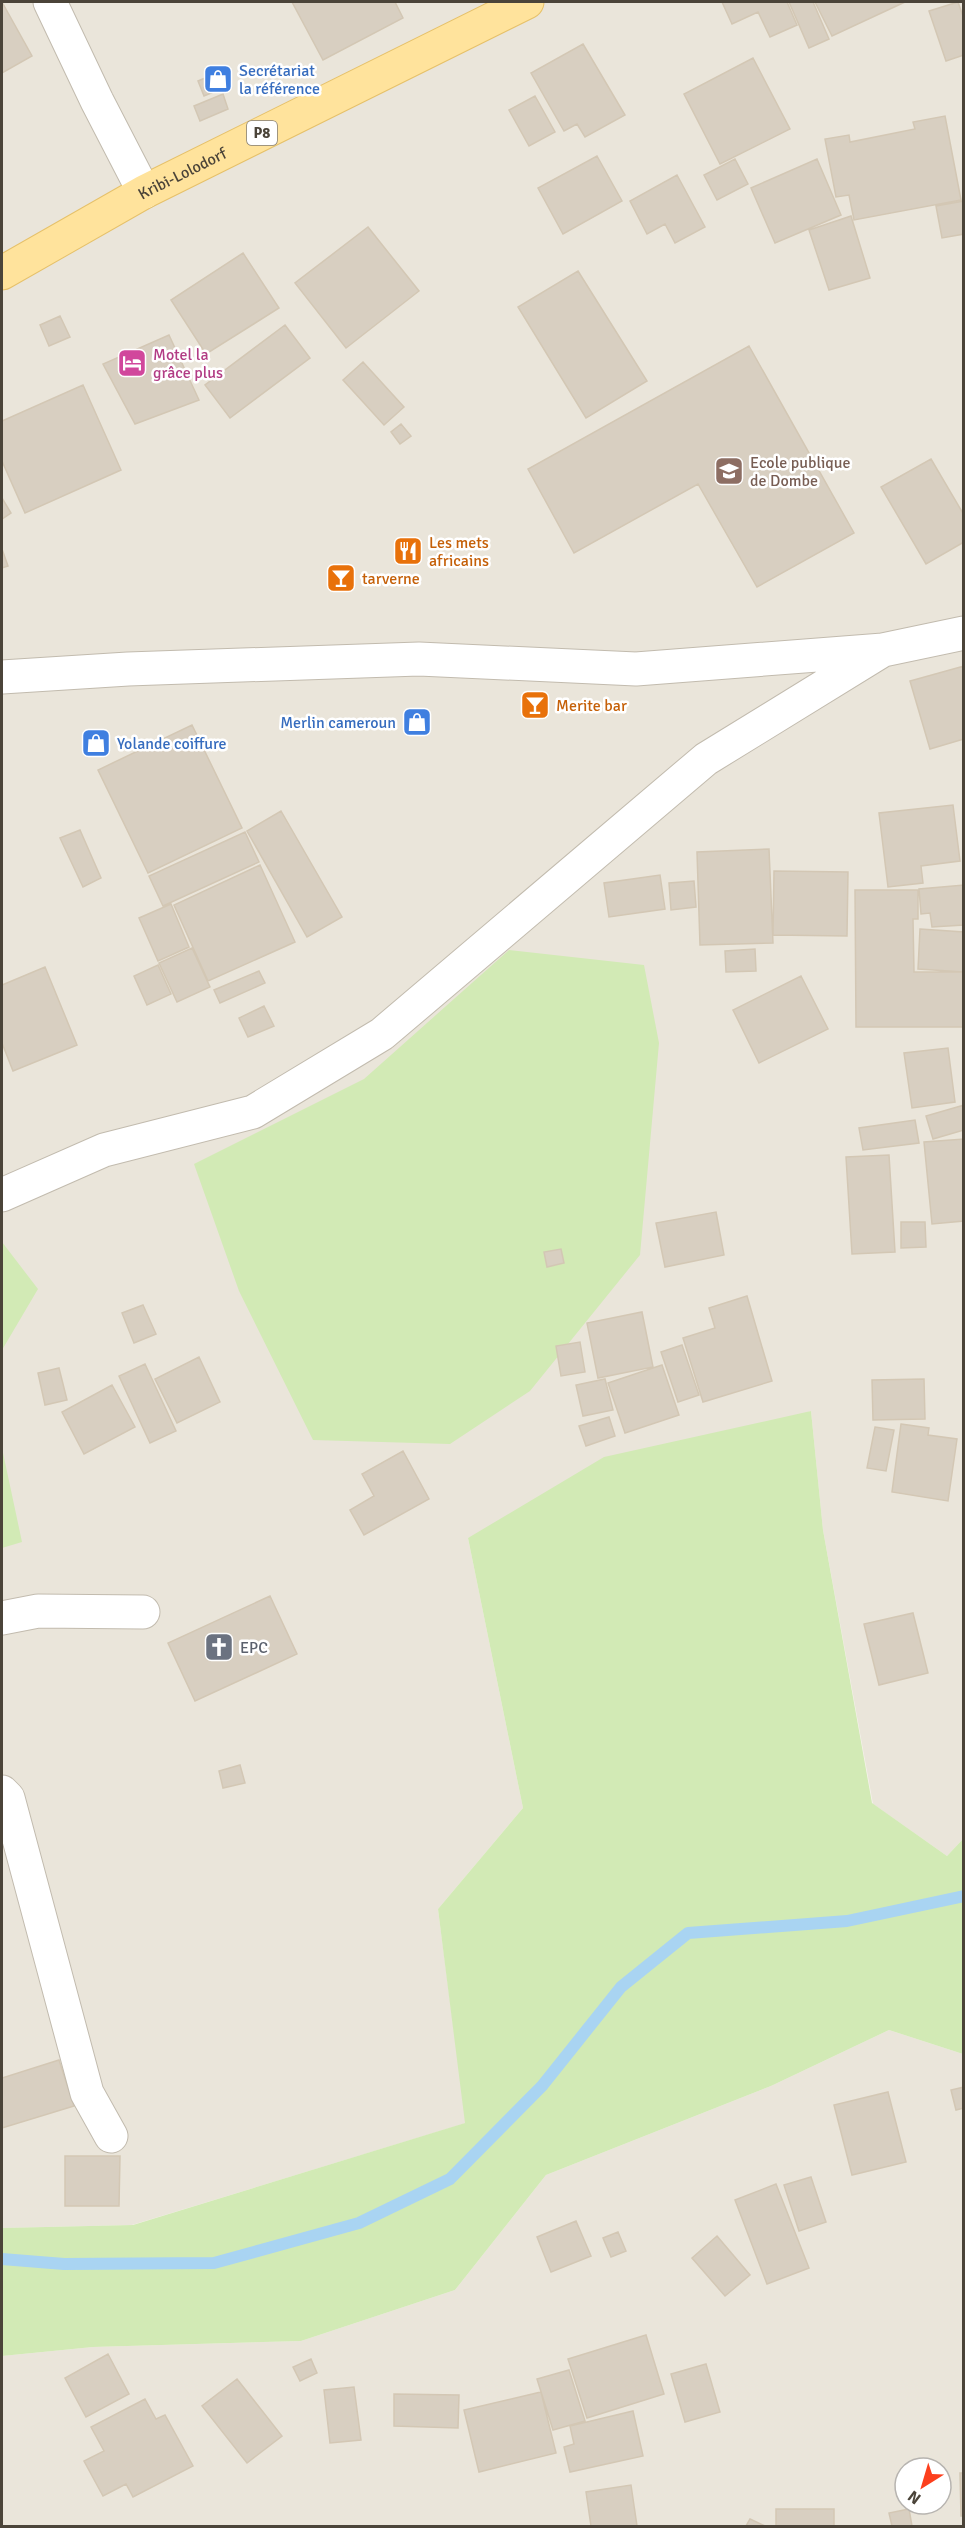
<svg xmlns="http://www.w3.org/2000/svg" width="965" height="2528" viewBox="0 0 965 2528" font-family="Signika,sans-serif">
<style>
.residential{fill:#eae5da;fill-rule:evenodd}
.green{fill:#d2eab5}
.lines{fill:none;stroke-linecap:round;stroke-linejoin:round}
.stream{stroke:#a9d4f2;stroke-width:12}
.building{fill:#d8cfc1;stroke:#d3c7b4;stroke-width:1.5}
.minor-casing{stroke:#c2bbae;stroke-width:35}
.major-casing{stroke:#e6c16a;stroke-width:35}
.minor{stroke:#fff;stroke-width:33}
.major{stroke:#ffe39c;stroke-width:33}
.labels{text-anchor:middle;stroke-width:5;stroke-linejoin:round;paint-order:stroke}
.shield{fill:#fff;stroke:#817c74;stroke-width:1.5}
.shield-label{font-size:15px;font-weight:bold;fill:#4b4439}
.shop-label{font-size:16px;fill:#366cbe;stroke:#fff;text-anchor:start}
.street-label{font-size:16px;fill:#4b4439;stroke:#fff}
.hotel-label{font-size:16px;fill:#b23c85;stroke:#fff;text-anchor:start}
.education-label{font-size:16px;fill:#785e54;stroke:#fff;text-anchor:start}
.food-label{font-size:16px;fill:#c56008;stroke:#fff;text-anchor:start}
.worship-label{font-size:16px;fill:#5b616d;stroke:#fff;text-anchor:start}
</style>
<rect width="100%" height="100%" fill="#f6f3ec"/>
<path class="residential" d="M 2,2 L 963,2 L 963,1839 L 947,1856 L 873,1804 L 823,1530 L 811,1411 L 468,1538 L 523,1808 L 438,1909 L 466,2123 L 132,2225 L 2,2228 Z
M 889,2030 L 963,2054 L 963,2526 L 2,2526 L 2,2356 L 93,2347 L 301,2341 L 455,2290 L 546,2175 L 771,2086 ZM 905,2468 L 941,2468 L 941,2504 L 905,2504 Z"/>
<path class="green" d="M 509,950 L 644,965 L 659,1043 L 640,1255 L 530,1391 L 450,1444 L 313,1440 L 239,1291 L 194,1164 L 364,1079 Z
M 2,1242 L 38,1289 L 2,1350 Z
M 811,1411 L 823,1530 L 872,1803 L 947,1856 L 963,1839 L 963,2054 L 889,2030 L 771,2086 L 546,2175 L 455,2290 L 301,2341 L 93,2347 L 2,2356 L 2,2228 L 133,2225 L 465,2123 L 438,1909 L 523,1808 L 468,1538 L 604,1457 Z
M 2,1448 L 22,1542 L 2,1548 Z"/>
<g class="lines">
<path class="stream" d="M 2,2259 L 64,2264 L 214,2263 L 359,2223 L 450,2179 L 542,2086 L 621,1987 L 688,1933 L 847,1921 L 964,1896"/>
</g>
<path class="building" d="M 2,2 L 32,56 L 2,73 Z
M 292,2 L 395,2 L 403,18 L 323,60 Z
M 722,2 L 787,2 L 797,25 L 770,37 L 758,12 L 732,24 Z
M 789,2 L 813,2 L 829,39 L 809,48 Z
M 815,2 L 905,2 L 832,36 Z
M 958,2 L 964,19 L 964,55 L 946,61 L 929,11 Z
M 583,44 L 625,115 L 585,137 L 577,124 L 564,131 L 531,73 Z
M 753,58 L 790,129 L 720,164 L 684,94 Z
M 217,73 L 223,88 L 204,96 L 198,81 Z
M 223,94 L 228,109 L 200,121 L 194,106 Z
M 535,96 L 555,132 L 529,146 L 509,110 Z
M 945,116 L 961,200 L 854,220 L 849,195 L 836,197 L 825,139 L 849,135 L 850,142 L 915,129 L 913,122 Z
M 597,156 L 622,201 L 563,234 L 538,188 Z
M 735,159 L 748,184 L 717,200 L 704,175 Z
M 817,159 L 841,215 L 775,243 L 751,188 Z
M 677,175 L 705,227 L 675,243 L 665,224 L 647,234 L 630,201 Z
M 964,201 L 964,234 L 942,238 L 936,206 Z
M 851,216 L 870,278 L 829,290 L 809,230 Z
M 368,227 L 419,291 L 346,348 L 295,283 Z
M 243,253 L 279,308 L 206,354 L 171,300 Z
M 578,271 L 647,381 L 586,418 L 518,307 Z
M 60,316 L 70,337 L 49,346 L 40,325 Z
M 285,325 L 310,358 L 230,418 L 205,385 Z
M 169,335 L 199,400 L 135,424 L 103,364 Z
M 749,346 L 854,533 L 757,587 L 698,484 L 574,553 L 528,469 Z
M 363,362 L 404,407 L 384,425 L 343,380 Z
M 83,385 L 121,470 L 25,513 L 2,461 L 2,421 Z
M 401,424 L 411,436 L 400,444 L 391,432 Z
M 931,459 L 964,515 L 964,542 L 926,564 L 881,487 Z
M 2,498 L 11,513 L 2,519 Z
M 2,549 L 8,566 L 2,568 Z
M 964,666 L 964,739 L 930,749 L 910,681 Z
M 192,725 L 242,828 L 148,873 L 98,770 Z
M 953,805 L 960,861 L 921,866 L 923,883 L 888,887 L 879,813 Z
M 281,811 L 342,917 L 307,937 L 247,831 Z
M 80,830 L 101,878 L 83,887 L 60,838 Z
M 245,832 L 259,862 L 163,906 L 149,876 Z
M 769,849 L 773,943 L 700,945 L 697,852 Z
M 260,865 L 295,942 L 208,981 L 174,905 Z
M 774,871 L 848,872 L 847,936 L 773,935 Z
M 660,875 L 665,909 L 609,917 L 604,883 Z
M 694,881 L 696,907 L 671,910 L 669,883 Z
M 964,885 L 964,925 L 932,927 L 930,913 L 921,914 L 919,889 Z
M 855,890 L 918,890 L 918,919 L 913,919 L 914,972 L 964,972 L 964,1027 L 856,1027 Z
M 171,904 L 189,947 L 158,961 L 139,918 Z
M 920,929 L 964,932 L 964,972 L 918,969 Z
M 192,948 L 210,987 L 177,1002 L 159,963 Z
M 755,949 L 756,971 L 726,972 L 725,951 Z
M 158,965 L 171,994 L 147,1005 L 134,976 Z
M 45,967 L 77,1045 L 13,1071 L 2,1043 L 2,985 Z
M 259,971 L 265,983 L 220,1003 L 214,990 Z
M 801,976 L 828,1029 L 759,1063 L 733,1010 Z
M 264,1006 L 274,1026 L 248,1037 L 239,1018 Z
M 948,1048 L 955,1102 L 912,1108 L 904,1053 Z
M 964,1105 L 964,1130 L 933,1139 L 926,1116 Z
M 915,1120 L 919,1143 L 863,1150 L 859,1128 Z
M 964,1139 L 964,1221 L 932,1224 L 924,1142 Z
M 889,1155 L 895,1252 L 852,1254 L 846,1157 Z
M 716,1212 L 724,1255 L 665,1267 L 656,1223 Z
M 901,1222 L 925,1222 L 926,1247 L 901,1248 Z
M 561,1249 L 564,1263 L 547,1267 L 544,1252 Z
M 747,1296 L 772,1381 L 703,1402 L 683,1338 L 715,1328 L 709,1308 Z
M 143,1305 L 156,1334 L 134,1343 L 122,1313 Z
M 642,1312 L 653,1367 L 598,1378 L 587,1323 Z
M 580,1342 L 585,1372 L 561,1376 L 556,1346 Z
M 682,1345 L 699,1395 L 678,1402 L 661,1352 Z
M 199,1357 L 220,1402 L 177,1423 L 155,1379 Z
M 145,1364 L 176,1431 L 150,1443 L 119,1376 Z
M 662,1365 L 679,1415 L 625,1433 L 608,1383 Z
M 59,1368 L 67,1400 L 45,1405 L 38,1373 Z
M 605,1379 L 613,1410 L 583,1416 L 576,1385 Z
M 924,1379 L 925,1419 L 873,1420 L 872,1380 Z
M 112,1385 L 135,1427 L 84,1454 L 62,1412 Z
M 609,1417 L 615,1436 L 586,1446 L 579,1426 Z
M 901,1424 L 929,1428 L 928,1435 L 957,1439 L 948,1501 L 892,1492 Z
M 875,1427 L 894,1430 L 886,1471 L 867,1468 Z
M 403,1451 L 429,1499 L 364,1535 L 350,1510 L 374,1496 L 362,1474 Z
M 270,1596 L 297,1654 L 195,1701 L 168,1643 Z
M 913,1613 L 928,1673 L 879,1685 L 864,1624 Z
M 240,1765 L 245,1783 L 223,1788 L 219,1771 Z
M 59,2060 L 74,2106 L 2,2128 L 2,2078 Z
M 964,2087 L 964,2108 L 956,2110 L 951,2090 Z
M 888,2092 L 906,2162 L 852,2175 L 834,2105 Z
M 65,2156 L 120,2156 L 119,2206 L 65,2206 Z
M 811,2177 L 826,2222 L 799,2231 L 784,2185 Z
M 776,2184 L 809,2268 L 767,2284 L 735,2200 Z
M 576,2221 L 591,2256 L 551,2272 L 537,2237 Z
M 618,2232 L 626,2251 L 611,2257 L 603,2238 Z
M 717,2236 L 750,2275 L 725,2296 L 692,2258 Z
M 646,2335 L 664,2394 L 587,2418 L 568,2359 Z
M 108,2354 L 129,2394 L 86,2417 L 65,2378 Z
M 311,2359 L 317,2373 L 300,2381 L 293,2367 Z
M 706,2364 L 720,2412 L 685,2422 L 671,2374 Z
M 569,2370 L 585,2421 L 553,2430 L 537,2379 Z
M 237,2379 L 282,2436 L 247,2463 L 202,2406 Z
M 354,2387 L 361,2440 L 330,2443 L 324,2390 Z
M 541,2392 L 556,2453 L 479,2472 L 464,2410 Z
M 394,2394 L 459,2395 L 458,2428 L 394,2426 Z
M 145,2399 L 156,2419 L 165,2415 L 193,2466 L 133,2497 L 126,2484 L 103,2496 L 84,2461 L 104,2451 L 91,2427 Z
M 633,2411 L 643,2456 L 570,2472 L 564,2447 L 574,2444 L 570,2426 Z
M 960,2473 L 964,2473 L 964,2516 L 961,2516 Z
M 631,2485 L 637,2526 L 591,2526 L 586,2492 Z
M 776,2509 L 834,2509 L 834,2526 L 776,2526 Z
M 909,2509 L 912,2526 L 892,2526 L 889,2513 Z
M 750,2519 L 765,2526 L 746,2526 Z"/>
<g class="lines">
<g class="minor-casing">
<path id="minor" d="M 50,2 L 97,101 L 144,192
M 2,677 L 128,669 L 419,659 L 636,669 L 883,650 L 964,633
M 2,1195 L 104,1150 L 253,1112 L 382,1034 L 706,759 L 883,650
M 2,1618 L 38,1611 L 143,1612
M 2,1792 L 8,1798 L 87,2093 L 111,2136"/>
</g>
<g class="major-casing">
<g id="major">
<path id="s1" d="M 2,273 L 144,192 L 527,2"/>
</g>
</g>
<use href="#minor" class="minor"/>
<use href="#major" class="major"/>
</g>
<defs>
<g id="shop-square" transform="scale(1.5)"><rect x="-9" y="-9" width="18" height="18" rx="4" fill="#3f7fe0" stroke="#fff"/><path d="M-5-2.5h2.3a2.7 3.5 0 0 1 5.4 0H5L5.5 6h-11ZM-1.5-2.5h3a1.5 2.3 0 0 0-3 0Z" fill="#fff"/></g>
<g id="hotel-square" transform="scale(1.5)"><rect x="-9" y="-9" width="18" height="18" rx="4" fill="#d1479c" stroke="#fff"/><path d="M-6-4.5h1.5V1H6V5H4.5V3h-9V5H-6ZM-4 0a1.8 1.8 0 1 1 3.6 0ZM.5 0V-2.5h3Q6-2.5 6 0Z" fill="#fff"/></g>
<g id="school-square" transform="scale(1.5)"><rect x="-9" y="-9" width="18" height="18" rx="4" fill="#8d6e63" stroke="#fff"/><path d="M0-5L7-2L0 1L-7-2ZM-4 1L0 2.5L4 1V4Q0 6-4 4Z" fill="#fff"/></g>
<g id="restaurant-square" transform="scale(1.5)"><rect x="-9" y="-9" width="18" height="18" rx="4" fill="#e8710a" stroke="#fff"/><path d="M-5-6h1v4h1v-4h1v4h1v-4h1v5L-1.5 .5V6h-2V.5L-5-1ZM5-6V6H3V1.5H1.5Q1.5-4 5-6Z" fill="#fff"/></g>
<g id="bar-square" transform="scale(1.5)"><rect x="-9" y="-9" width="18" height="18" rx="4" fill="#e8710a" stroke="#fff"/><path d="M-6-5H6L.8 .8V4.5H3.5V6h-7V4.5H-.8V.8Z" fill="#fff"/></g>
<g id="church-square" transform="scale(1.5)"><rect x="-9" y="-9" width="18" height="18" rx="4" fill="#6b7280" stroke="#fff"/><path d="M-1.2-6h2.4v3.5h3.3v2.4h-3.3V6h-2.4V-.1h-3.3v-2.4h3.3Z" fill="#fff"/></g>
</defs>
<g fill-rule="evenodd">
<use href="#shop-square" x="218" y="79"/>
<use href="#hotel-square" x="132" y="363"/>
<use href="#school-square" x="729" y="471"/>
<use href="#restaurant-square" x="408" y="551"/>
<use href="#bar-square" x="341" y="578"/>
<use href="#bar-square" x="535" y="705"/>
<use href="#shop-square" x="417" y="722"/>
<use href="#shop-square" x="96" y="743"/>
<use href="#church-square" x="219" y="1647"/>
</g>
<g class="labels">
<rect class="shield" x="247" y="121" width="30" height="24" rx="4.5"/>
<g class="shield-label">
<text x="262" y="138">P8</text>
</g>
<g class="shop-label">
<text x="239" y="76">Secrétariat<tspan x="239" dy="18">la référence</tspan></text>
<text x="396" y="728" text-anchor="end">Merlin cameroun</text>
<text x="117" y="749">Yolande coiffure</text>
</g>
<g class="street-label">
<text dy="6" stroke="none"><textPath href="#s1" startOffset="206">Kribi-Lolodorf</textPath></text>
</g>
<g class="hotel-label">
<text x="153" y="360">Motel la<tspan x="153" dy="18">grâce plus</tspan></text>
</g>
<g class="education-label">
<text x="750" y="468">Ecole publique<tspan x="750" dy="18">de Dombe</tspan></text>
</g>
<g class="food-label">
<text x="429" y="548">Les mets<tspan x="429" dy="18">africains</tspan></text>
<text x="362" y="584">tarverne</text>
<text x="556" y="711">Merite bar</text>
</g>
<g class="worship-label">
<text x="240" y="1653">EPC</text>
</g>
</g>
<rect width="965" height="2528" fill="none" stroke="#4b4439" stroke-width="6"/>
<g transform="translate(923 2486) rotate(217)"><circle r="28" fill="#ffffff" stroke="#b7b4b0" stroke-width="1.5"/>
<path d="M0-4.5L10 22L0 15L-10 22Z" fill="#fc3f1d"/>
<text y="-9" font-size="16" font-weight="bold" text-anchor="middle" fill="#4b4439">N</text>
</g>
</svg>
